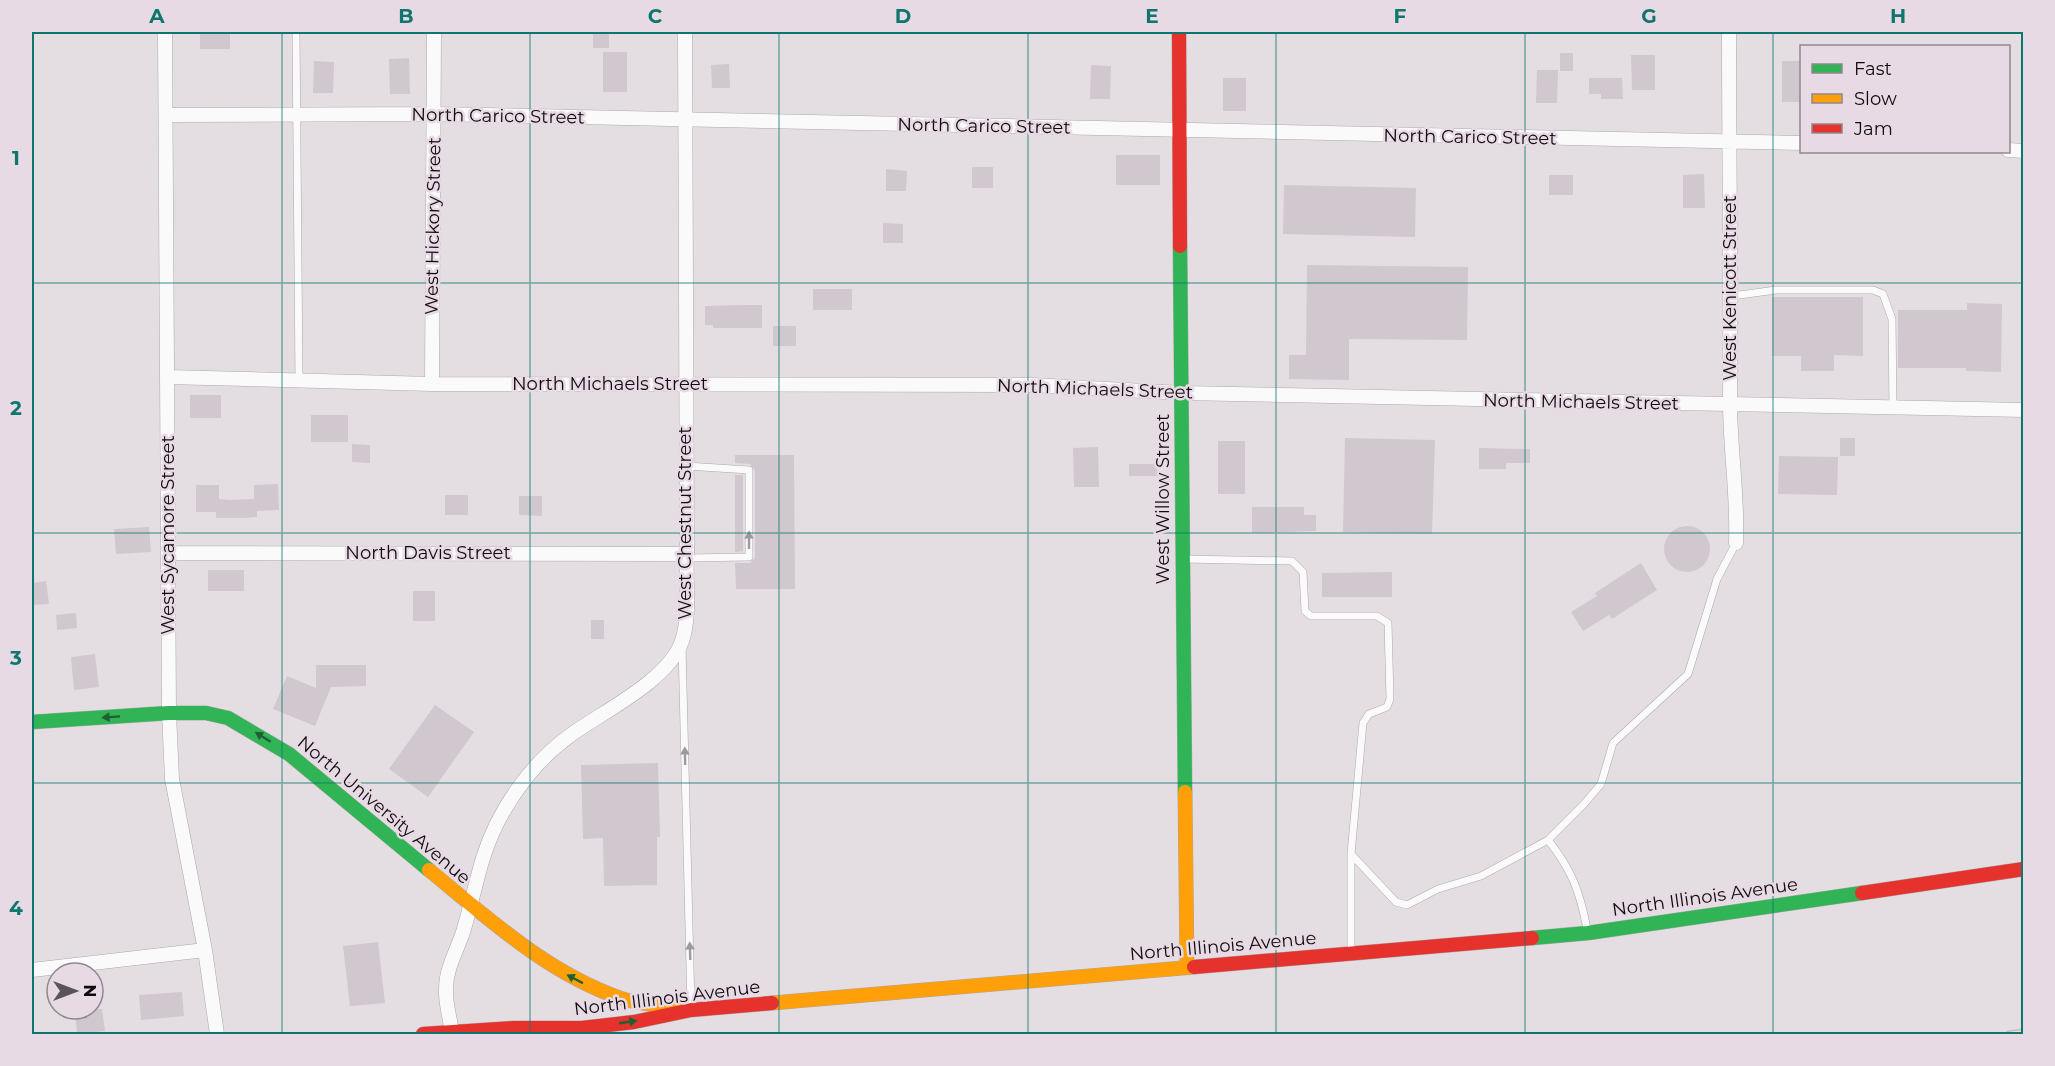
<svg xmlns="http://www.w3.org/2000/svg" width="2055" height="1066" viewBox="0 0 2055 1066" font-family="Montserrat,sans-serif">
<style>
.building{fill:#d0c7cf}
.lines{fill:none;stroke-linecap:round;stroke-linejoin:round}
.lane-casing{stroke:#aca8ab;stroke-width:8}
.street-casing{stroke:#aca8ab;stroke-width:15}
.fast-casing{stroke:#aca8ab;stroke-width:15}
.slow-casing{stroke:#aca8ab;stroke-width:15}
.jam-casing{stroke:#aca8ab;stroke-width:15}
.lane{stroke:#fbfafb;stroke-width:7}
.street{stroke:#fbfafb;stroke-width:14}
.fast{stroke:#30b455;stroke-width:14}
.slow{stroke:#ff9f0a;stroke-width:14}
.jam{stroke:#e5322d;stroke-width:14}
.rail-casing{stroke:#bdbcbd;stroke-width:7}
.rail{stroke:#e8dae5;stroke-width:4.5;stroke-dasharray:14;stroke-linecap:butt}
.oneway{fill:#9c9a9c}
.oneway2{fill:#1f5f31}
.grid{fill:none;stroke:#0f766e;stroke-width:1.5;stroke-opacity:0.55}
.labels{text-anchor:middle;stroke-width:5;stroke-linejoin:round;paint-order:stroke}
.street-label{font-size:18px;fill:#0e0a0d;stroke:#e8dae5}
.neatline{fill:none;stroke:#0f766e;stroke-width:2}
.grid-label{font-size:20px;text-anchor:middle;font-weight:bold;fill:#0f766e}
</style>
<rect width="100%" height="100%" fill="#e4dee3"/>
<path class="building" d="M 200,32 L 230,32 L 230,49 L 200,49 Z
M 593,32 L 609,32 L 609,48 L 593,48 Z
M 603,52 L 627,52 L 627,92 L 603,92 Z
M 1560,53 L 1573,53 L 1573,71 L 1560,71 Z
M 1631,55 L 1655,55 L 1655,90 L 1632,90 Z
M 409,58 L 410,94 L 390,94 L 389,59 Z
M 314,61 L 334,62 L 333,93 L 313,93 Z
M 1782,61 L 1801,61 L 1801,102 L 1782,102 Z
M 729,64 L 730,88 L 712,88 L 711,65 Z
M 1091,65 L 1111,66 L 1110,99 L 1090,99 Z
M 1537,70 L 1558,70 L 1557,103 L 1536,103 Z
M 1223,78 L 1246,78 L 1246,111 L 1223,111 Z
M 1589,78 L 1622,78 L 1623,99 L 1601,99 L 1601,94 L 1589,94 Z
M 1116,155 L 1160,155 L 1160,185 L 1116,185 Z
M 972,167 L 993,167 L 993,188 L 972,188 Z
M 886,169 L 907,171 L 906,191 L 886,191 Z
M 1704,174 L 1705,208 L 1683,208 L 1683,175 Z
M 1549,175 L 1573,175 L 1573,195 L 1549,195 Z
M 1284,185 L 1416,188 L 1415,237 L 1283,234 Z
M 883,223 L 903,224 L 903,243 L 883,243 Z
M 1307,265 L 1468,267 L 1467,340 L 1349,339 L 1349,380 L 1289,379 L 1289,355 L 1306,355 Z
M 813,289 L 852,289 L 852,310 L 813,310 Z
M 1772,297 L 1863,297 L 1863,356 L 1834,355 L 1834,371 L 1801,371 L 1801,356 L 1772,356 Z
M 1967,303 L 2002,304 L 2001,372 L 1966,371 L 1966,368 L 1898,368 L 1898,310 L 1967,310 Z
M 740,305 L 762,305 L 762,328 L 713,328 L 713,325 L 705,325 L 705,306 Z
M 773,326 L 796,326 L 796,346 L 773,346 Z
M 190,395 L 221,395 L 221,418 L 190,418 Z
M 311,415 L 348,415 L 348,442 L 311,442 Z
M 1345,438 L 1435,440 L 1432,534 L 1343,532 Z
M 1840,438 L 1855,438 L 1855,456 L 1840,456 Z
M 1218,441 L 1245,441 L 1245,494 L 1218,494 Z
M 352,444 L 370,445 L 370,463 L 352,462 Z
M 1098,447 L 1099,487 L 1074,487 L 1073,448 Z
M 1479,448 L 1530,449 L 1530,463 L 1506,463 L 1506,469 L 1479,469 Z
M 735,455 L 794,455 L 795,589 L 736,589 L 735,563 L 750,563 L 755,558 L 755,470 L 750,464 L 735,463 Z
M 1779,456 L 1838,457 L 1837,495 L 1778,494 Z
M 1129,464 L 1157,464 L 1157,476 L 1129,476 Z
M 735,475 L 743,475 L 743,551 L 735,552 Z
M 278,484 L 279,510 L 257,511 L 257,517 L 245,518 L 216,518 L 216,512 L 196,512 L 196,485 L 219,485 L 219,499 L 229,500 L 254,499 L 254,485 Z
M 445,495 L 468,495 L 468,515 L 445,515 Z
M 519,496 L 542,496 L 542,516 L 519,515 Z
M 1252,507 L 1304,507 L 1304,515 L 1316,515 L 1316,531 L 1252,533 Z
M1664 549a23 23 0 1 1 46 0a23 23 0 1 1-46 0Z
M 149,527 L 151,552 L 116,554 L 114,529 Z
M 1641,563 L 1657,590 L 1612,619 L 1609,615 L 1583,631 L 1571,612 L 1597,596 L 1595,593 Z
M 208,570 L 244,570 L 244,591 L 208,591 Z
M 1392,572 L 1392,597 L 1322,597 L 1322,573 Z
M 46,581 L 49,604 L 32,605 L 32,583 Z
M 413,591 L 435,591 L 435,621 L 413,621 Z
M 76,613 L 77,628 L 57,630 L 56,615 Z
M 591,620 L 604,620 L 604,639 L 591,639 Z
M 95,654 L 99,687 L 74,690 L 71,657 Z
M 316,665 L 366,665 L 366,686 L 331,687 L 315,726 L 273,709 L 287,676 L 316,688 Z
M 435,705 L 474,732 L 428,797 L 389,769 Z
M 658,763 L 660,837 L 657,837 L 657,885 L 604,886 L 603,838 L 583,839 L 581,765 Z
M 378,942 L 385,1003 L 350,1006 L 343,946 Z
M 182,992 L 184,1016 L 141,1020 L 139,995 Z
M 75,1009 L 102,1009 L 105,1031 L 77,1034 Z"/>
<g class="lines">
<g class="lane-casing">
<path id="lane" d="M 296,32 L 299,381
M 1732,296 L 1776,290 L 1873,290 L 1883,294 L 1892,319 L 1893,408
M 686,466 L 749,470 L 749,557 L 687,558
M 1184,559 L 1292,561 L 1303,572 L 1305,611 L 1311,616 L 1377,616 L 1388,623 L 1390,699 L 1387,707 L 1369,714 L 1363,723 L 1351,854 L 1351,951
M 682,646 L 691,1007
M 1548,840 C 1572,870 1580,892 1587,929
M 1351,854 L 1396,902 L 1407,905 L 1438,889 L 1481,876 L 1548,840 L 1584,804 L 1601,784 L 1613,743 L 1688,674 L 1717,579 L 1736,543"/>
</g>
<g class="street-casing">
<path id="street" d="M 165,32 L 169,713 L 172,779 L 205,950 L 217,1034
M 1729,32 C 1729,155 1731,278 1730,402 C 1730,449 1738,496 1736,543
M 166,115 L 435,114 L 1802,143
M 2008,150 L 2024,151
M 167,377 L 432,384 L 1032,385 L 1182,393 L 2024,410
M 432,384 L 434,32
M 169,553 L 687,554
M 32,970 L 205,950
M 452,1034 C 451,1020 445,1004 446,989 C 446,967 458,949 464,929 C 471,905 476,881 483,858 C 498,810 531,763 572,734 C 604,711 669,680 682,641 C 691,614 685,582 687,554 L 685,32"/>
</g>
<g class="fast-casing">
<path id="fast" d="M 1180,246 L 1185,792
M 32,722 L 169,713 L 206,713 L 228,718 L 289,754 L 429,870
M 1532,938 L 1588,933 L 1862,893"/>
</g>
<g class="slow-casing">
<path id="slow" d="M 1185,792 L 1187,967
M 429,870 C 489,919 546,972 620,998 C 638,1004 660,1005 679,1008
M 772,1003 L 1194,967"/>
</g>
<g class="jam-casing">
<path id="jam" d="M 1179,32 L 1180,246
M 1862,893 L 2024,869
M 1194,967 L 1532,938
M 423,1034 L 514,1028 L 582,1028 L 634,1022 L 691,1010 L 772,1003"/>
</g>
<use href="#lane" class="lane"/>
<use href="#street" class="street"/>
<use href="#fast" class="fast"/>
<use href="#slow" class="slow"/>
<use href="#jam" class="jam"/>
<g class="rail-casing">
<path id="rail" d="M 2009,1034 L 2024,1032"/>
</g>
<use href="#rail" class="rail"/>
</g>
<defs><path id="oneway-solid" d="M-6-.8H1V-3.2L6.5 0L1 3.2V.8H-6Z" transform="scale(1.5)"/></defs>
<g class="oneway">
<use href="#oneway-solid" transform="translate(749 540) rotate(-90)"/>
<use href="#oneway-solid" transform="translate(685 756) rotate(-91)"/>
<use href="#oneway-solid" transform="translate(690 951) rotate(-92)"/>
</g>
<g class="oneway2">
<use href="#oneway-solid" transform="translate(111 717) rotate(176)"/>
<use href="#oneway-solid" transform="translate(263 737) rotate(-148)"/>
<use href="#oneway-solid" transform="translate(575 979) rotate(-152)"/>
<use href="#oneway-solid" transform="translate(628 1022) rotate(-8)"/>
</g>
<path class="grid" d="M 282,32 L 282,1034M 530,32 L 530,1034M 779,32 L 779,1034M 1028,32 L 1028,1034M 1276,32 L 1276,1034M 1525,32 L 1525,1034M 1773,32 L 1773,1034M 32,283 L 2024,283M 32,533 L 2024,533M 32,783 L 2024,783"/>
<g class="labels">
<g class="street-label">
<text transform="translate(498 116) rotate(1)" y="6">North Carico Street</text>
<text transform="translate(984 126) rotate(1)" y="6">North Carico Street</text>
<text transform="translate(1470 137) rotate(1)" y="6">North Carico Street</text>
<text transform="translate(433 226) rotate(-89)" y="6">West Hickory Street</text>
<text transform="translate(1730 288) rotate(-90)" y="6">West Kenicott Street</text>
<text x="610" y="390">North Michaels Street</text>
<text transform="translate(1095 389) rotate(2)" y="6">North Michaels Street</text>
<text transform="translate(1581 402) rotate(1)" y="6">North Michaels Street</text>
<text transform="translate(1163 499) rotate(-90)" y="6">West Willow Street</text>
<text transform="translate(685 523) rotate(-90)" y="6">West Chestnut Street</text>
<text transform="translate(168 535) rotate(-90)" y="6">West Sycamore Street</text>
<text x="428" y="559">North Davis Street</text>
<text transform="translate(384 810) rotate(40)" y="6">North University Avenue</text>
<text transform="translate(1705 897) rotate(-8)" y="6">North Illinois Avenue</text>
<text transform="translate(1223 946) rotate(-5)" y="6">North Illinois Avenue</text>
<text transform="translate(667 998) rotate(-7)" y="6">North Illinois Avenue</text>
</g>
</g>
<rect width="2055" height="1066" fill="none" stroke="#e8dae5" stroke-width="66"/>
<rect x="1800" y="45" width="210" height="108" fill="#e8dae5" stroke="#91878f" stroke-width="1.5"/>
<rect x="1812" y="64" width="30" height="9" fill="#30b455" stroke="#91878f" stroke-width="1.5"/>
<text x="1854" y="75" font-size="18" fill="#0e0a0d">Fast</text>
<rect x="1812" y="94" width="30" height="9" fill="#ff9f0a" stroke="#91878f" stroke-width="1.5"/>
<text x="1854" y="105" font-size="18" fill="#0e0a0d">Slow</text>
<rect x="1812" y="124" width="30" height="9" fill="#e5322d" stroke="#91878f" stroke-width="1.5"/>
<text x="1854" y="135" font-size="18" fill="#0e0a0d">Jam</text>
<g transform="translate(75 991) rotate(90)"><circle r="28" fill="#e8dae5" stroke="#91878f" stroke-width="1.5"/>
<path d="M0-4.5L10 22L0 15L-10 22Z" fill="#595458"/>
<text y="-9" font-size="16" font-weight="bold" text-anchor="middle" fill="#0e0a0d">N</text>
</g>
<rect x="33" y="33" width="1989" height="1000" class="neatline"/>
<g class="grid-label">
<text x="157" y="23">A</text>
<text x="406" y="23">B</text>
<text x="655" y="23">C</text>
<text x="903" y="23">D</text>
<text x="1152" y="23">E</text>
<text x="1400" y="23">F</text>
<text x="1649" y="23">G</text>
<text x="1898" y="23">H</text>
<text x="16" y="165">1</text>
<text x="16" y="415">2</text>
<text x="16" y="665">3</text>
<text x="16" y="915">4</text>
</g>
</svg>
